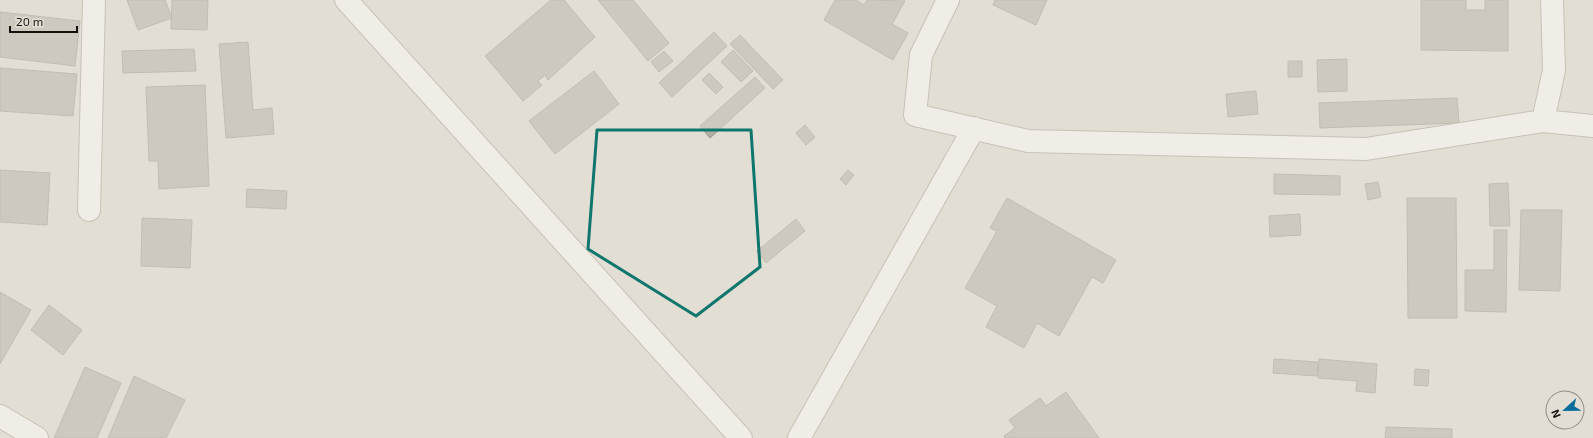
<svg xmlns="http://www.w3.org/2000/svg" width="1593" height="438" font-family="'Exo 2',sans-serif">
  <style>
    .building { fill: #b4afa6; stroke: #98948a }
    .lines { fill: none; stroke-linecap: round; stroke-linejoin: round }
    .minor-casing { stroke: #a39f95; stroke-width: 24 }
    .minor { stroke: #fff; stroke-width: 22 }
    .marked { fill: none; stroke: #0f766e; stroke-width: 3; stroke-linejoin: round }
  </style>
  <rect width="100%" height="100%" fill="#e3ded4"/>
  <path class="building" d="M127,0H165L172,18L138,30Z
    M172,0H208L207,30L171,29Z
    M551,0H564L595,37L548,80L545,75L538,81L542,85L523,101L485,56Z
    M598,0H633L669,43L648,61Z
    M835,0H856L864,5L867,0L905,1L892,24L908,33L893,60L824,20Z
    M995,0H1047L1036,25L993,5Z
    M1421,0H1466V10H1485V0H1508V51L1421,50Z
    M0,12L80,21L75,66L0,57Z
    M714,32L727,46L672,97L659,83Z
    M740,35L783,80L773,89L730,44Z
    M248,42L253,110L272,108L274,134L226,138L219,44Z
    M194,49L196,71L123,73L122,51Z
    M733,50L753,71L741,82L721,62Z
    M664,51L673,61L659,72L651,62Z
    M1347,59V91L1318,92L1317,60Z
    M1288,61H1302V77H1288Z
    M0,68L77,74L73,116L0,111Z
    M594,71L619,104L555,154L529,121Z
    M709,73L723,87L716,94L702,80Z
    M755,77L765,88L710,138L700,126Z
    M205,85L209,186L159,189L158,161H149L146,87Z
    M1256,91L1258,114L1228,117L1226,94Z
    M1457,98L1459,123L1320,128L1319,103Z
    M805,125L815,137L806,145L796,133Z
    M0,170L50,173L47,225L0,222Z
    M848,170L854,175L846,185L840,179Z
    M1274,174L1340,176V195L1274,194Z
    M1378,182L1381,197L1368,200L1365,184Z
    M1508,183L1510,226H1490L1489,184Z
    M247,189L287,191L286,209L246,207Z
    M1007,198L1116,260L1103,283L1092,277L1059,336L1037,323L1024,348L986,327L997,306L965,288L997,231L990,228Z
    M1407,198H1456L1457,318H1408Z
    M1521,210H1562L1560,291L1519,290Z
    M1300,214L1301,235L1270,237L1269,216Z
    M142,218L192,220L190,268L141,266Z
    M796,219L805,231L766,263L757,251Z
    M1494,230H1507L1506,312L1465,311V270H1494Z
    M0,292L31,310L0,364Z
    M49,305L82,330L63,355L31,330Z
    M1274,359L1318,362L1317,376L1273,373Z
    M1319,359L1377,364L1375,393L1356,391L1357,381L1318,378Z
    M85,367L121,383L97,438H54Z
    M1415,369L1429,370L1428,386L1414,385Z
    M134,376L185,400L166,438H108Z
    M1066,392L1099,438H1005L1004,436L1015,428L1009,420L1040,398L1046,406Z
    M1386,427L1452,429V438H1385Z"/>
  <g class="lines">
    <g class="minor-casing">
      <path id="minor" d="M346,0L741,438
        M948,0L921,55L915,115L1028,141L1366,149L1543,121L1554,70L1552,0
        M1543,121L1593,126
        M89,210L94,0
        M0,416L37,438
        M799,438L974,128"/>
    </g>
    <use href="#minor" class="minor"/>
  </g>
  <path d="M0 0H1593V438H0ZM597,130H751L760,267L696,316L588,249Z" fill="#e3ded4" fill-opacity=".55" fill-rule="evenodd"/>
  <path class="marked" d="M597,130H751L760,267L696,316L588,249Z"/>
  <g transform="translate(1565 410) rotate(248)"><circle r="19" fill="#e3ded4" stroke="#908c85"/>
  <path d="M0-3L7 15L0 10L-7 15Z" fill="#0b6d9b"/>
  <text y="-6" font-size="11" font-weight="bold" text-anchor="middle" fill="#13110e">N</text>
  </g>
  <path d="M10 26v6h67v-6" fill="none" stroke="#13110e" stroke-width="2"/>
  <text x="16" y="26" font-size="12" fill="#13110e" stroke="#e3ded4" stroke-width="3" paint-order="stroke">20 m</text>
</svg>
